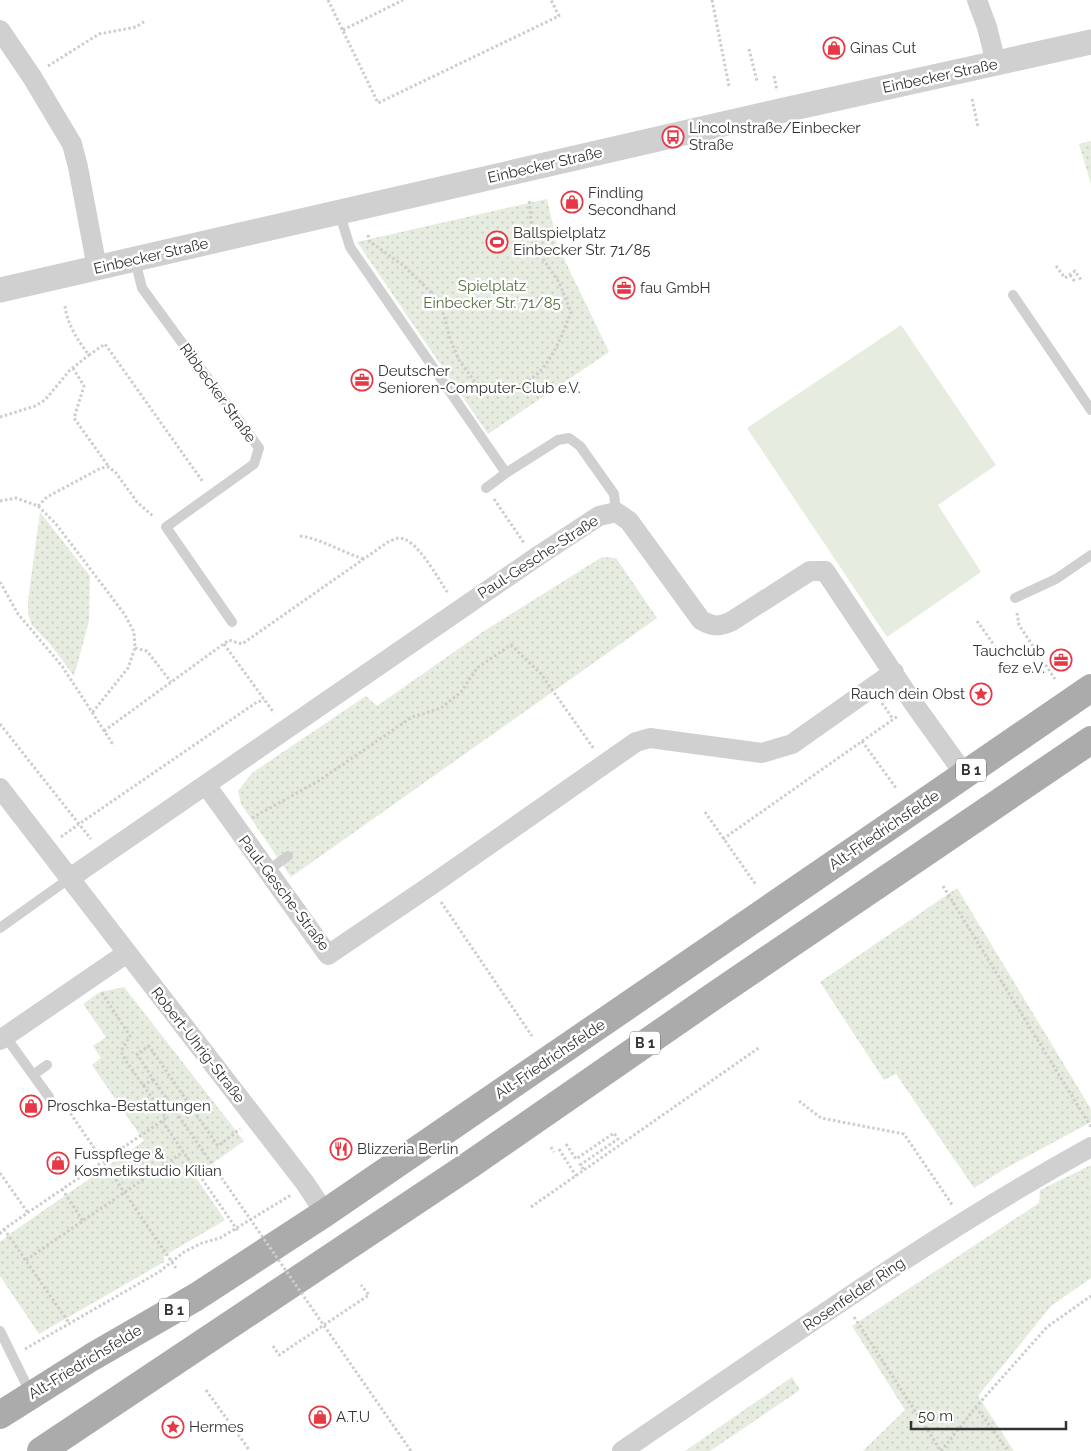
<svg xmlns="http://www.w3.org/2000/svg" width="1091" height="1451" font-family="Raleway,sans-serif">
  <style>
    .green { fill: #e6ecdf }
    .park { fill: url(#park-dots) }
    .lines { fill: none; stroke-linecap: round; stroke-linejoin: round }
    .path { stroke: #cdcdcd; stroke-width: 3; stroke-dasharray: 2.5 2.5; stroke-linecap: butt }
    .service { stroke: #d0d0d0; stroke-width: 10 }
    .minor { stroke: #d0d0d0; stroke-width: 20 }
    .tertiary { stroke: #d0d0d0; stroke-width: 25 }
    .primary { stroke: #ababab; stroke-width: 28 }
    .path-bridge { stroke: #cdcdcd; stroke-width: 3; stroke-dasharray: 2.5 2.5; stroke-linecap: butt }
    .labels { text-anchor: middle; dominant-baseline: central; stroke-width: 5; stroke-linejoin: round; paint-order: stroke }
    .shield { fill: #fff; stroke: #707070; stroke-width: 1 }
    .shield-label { font-size: 14px; font-weight: bold; fill: #333 }
    .poi-label { font-size: 15px; fill: #333; stroke: #fff; text-anchor: start }
    .street-label { font-size: 15px; fill: #333; stroke: #fff }
    .park-label { font-size: 15px; fill: #56703f; stroke: #fff }
  </style>
  <defs>
    <pattern id="park-dots" width="8" height="8" patternUnits="userSpaceOnUse" patternTransform="scale(1.25)"><rect width="8" height="8" fill="#e6ecdf"/><path d="M2 2h.1M6 6h.1" fill="none" stroke="#c6cbc0" stroke-width="1.8" stroke-linecap="round"/></pattern>
  </defs>
  <rect width="100%" height="100%" fill="#fff"/>
  <path class="green" d="M901,325L996,465L938,505L981,572L887,637L747,428Z"/>
  <path class="park" d="M1091,141V184L1079,144Z
    M547,199L557,244L609,352L488,434L357,242Z
    M40,512L90,576L89,621L74,676L50,644L32,625L28,614V601Z
    M602,557L616,558L657,618L291,877L241,804L238,791L252,773L366,696L377,706L481,633Z
    M957,888L1091,1109V1122L1006,1168L974,1188L896,1074L884,1080L820,982Z
    M124,987L244,1141L195,1176L225,1220L164,1256V1262L39,1334L0,1276V1242L14,1231L144,1141L92,1065L101,1058L93,1046L106,1037L83,1004L100,992Z
    M1091,1165V1278L1051,1306L978,1396L1014,1451H863L905,1410L852,1326L1039,1203L1040,1190Z
    M792,1377L800,1390L710,1451H685Z"/>
  <g class="lines">
    <path class="path" d="M328,0L378,103L559,16L551,0
      M712,0L729,86
      M343,30L403,0
      M749,49L757,81
      M48,66L99,34L136,27L145,21
      M774,76L777,91
      M972,99L978,127
      M368,235L369,241L404,266L433,294L444,315L450,339L459,360L475,382L495,391C505,388 519,386 528,381C551,367 562,335 571,312L559,282L543,259L532,232L529,199
      M1056,266L1065,278L1075,271L1081,280
      M1070,275L1076,283
      M65,306C67,324 78,341 89,355L105,344L203,482
      M73,368L84,386L74,418L109,467
      M0,417L35,406L45,400L70,370L89,355
      M494,499L524,543
      M0,501L16,498L38,506L56,524L107,591L125,615L134,632L135,648L128,668L92,713
      M38,506L47,497L101,468L109,467L116,473L137,502L154,517
      M300,536C322,539 341,552 364,559
      M0,582L18,614L62,666L114,746
      M1017,613L1019,625L1055,679
      M977,621L1001,655
      M224,644L274,713
      M135,648L147,651L171,682
      M882,703L893,719
      M0,724L79,824L257,702L264,700
      M104,731L229,640L242,644L388,542C391,541 396,538 399,538C417,538 438,579 448,593
      M862,741L896,788
      M705,812L756,885
      M252,818L320,780L412,717L441,708L461,692L477,668L511,645L541,674L594,749
      M61,837L79,824L91,839
      M723,839L898,716
      M943,886L1091,1127
      M441,902L532,1036
      M102,993L130,1036L121,1051L126,1061L166,1118L162,1121L238,1231
      M143,1086L153,1079L137,1054L149,1046L218,1146L240,1129
      M62,1101L176,1268
      M799,1101L821,1118L904,1134L953,1206
      M566,1144L576,1159L614,1133L618,1139L580,1165L584,1170
      M551,1147L554,1152
      M559,1149L576,1176
      M0,1173L28,1213
      M62,1189L83,1221
      M531,1207L760,1047
      M4,1229L69,1323
      M0,1234L4,1229L162,1121
      M26,1260L183,1152
      M854,1317L941,1451
      M273,1346L279,1355L369,1295L361,1285
      M25,1349L159,1272L184,1252L202,1243L220,1238L291,1195
      M206,1390L250,1451
      M976,1407L1008,1451
      M941,1451L976,1407L1047,1327L1091,1296"/>
    <path class="service" d="M339,212L350,247L506,473L558,440L569,438L580,446L614,494L616,512
      M135,260L142,288L259,448L254,464L166,527L232,622
      M1013,295L1091,410
      M486,488L506,473
      M1015,598L1056,579L1091,555
      M267,871L288,856
      M0,928L70,878
      M5,1036L49,1097
      M33,1075L47,1065
      M0,1331L31,1394"/>
    <path class="minor" d="M977,0L987,27L996,63
      M0,30L32,77L72,144L78,167L97,268
      M206,785L328,955L430,886L636,742L650,738L762,753L792,744L894,672
      M0,788L305,1183L325,1213
      M70,878L535,558L599,516L616,512L629,521L701,620C713,627 720,627 732,621L810,571H825L914,704L965,775
      M0,1040L127,953
      M622,1451C776,1347 928,1237 1091,1147"/>
    <path class="tertiary" d="M0,290L780,111L1091,42"/>
    <path class="primary" d="M0,1415L92,1357L196,1297L325,1213L1091,688
      M41,1451L471,1164L711,998L1091,740"/>
    <path class="path-bridge" d="M153,1079L411,1451"/>
  </g>
  <defs>
    <g id="shop-ring" transform="scale(1.125)"><circle r="9.5" fill="#fff" stroke="#e63946" stroke-width="1.5"/><path d="M-5-2.5h2.3a2.7 3.5 0 0 1 5.4 0H5L5.5 6h-11ZM-1.5-2.5h3a1.5 2.3 0 0 0-3 0Z" fill="#e63946"/></g>
    <g id="bus-ring" transform="scale(1.125)"><circle r="9.5" fill="#fff" stroke="#e63946" stroke-width="1.5"/><path d="M-5-6H5V4H4V6H2V4H-2V6H-4V4H-5ZM-3.5-4V0h7V-4ZM-3.5 1.2v1.5H-2V1.2ZM2 1.2v1.5H3.5V1.2Z" fill="#e63946"/></g>
    <g id="stadium-ring" transform="scale(1.125)"><circle r="9.5" fill="#fff" stroke="#e63946" stroke-width="1.5"/><path d="M0-5a6.5 5 0 1 0 0 10a6.5 5 0 1 0 0-10ZM-3.5-1.8h7v3.6h-7Z" fill="#e63946"/></g>
    <g id="office-ring" transform="scale(1.125)"><circle r="9.5" fill="#fff" stroke="#e63946" stroke-width="1.5"/><path d="M-6-3h4V-5.5h4V-3h4V5H-6ZM-1-4.5V-3h2v-1.5ZM-6 0V1H6V0Z" fill="#e63946"/></g>
    <g id="sight-ring" transform="scale(1.125)"><circle r="9.5" fill="#fff" stroke="#e63946" stroke-width="1.5"/><path d="M0-6L1.8-2.2L6-1.7L2.9 1.2L3.7 5.4L0 3.3L-3.7 5.4L-2.9 1.2L-6-1.7L-1.8-2.2Z" fill="#e63946"/></g>
    <g id="restaurant-ring" transform="scale(1.125)"><circle r="9.5" fill="#fff" stroke="#e63946" stroke-width="1.5"/><path d="M-5-6h1v4h1v-4h1v4h1v-4h1v5L-1.5 .5V6h-2V.5L-5-1ZM5-6V6H3V1.5H1.5Q1.5-4 5-6Z" fill="#e63946"/></g>
  </defs>
  <g fill-rule="evenodd">
    <use href="#shop-ring" x="834" y="48"/>
    <use href="#bus-ring" x="673" y="137"/>
    <use href="#shop-ring" x="572" y="202"/>
    <use href="#stadium-ring" x="497" y="242"/>
    <use href="#office-ring" x="624" y="288"/>
    <use href="#office-ring" x="362" y="380"/>
    <use href="#office-ring" x="1061" y="660"/>
    <use href="#sight-ring" x="981" y="694"/>
    <use href="#shop-ring" x="31" y="1106"/>
    <use href="#restaurant-ring" x="341" y="1149"/>
    <use href="#shop-ring" x="58" y="1163"/>
    <use href="#shop-ring" x="320" y="1417"/>
    <use href="#sight-ring" x="173" y="1427"/>
  </g>
  <g class="labels">
    <g class="shield">
      <rect x="956" y="758.5" width="30" height="23" rx="4"/>
      <rect x="630" y="1031.5" width="30" height="23" rx="4"/>
      <rect x="159" y="1298.5" width="30" height="23" rx="4"/>
    </g>
    <g class="shield-label">
      <text x="971" y="770">B 1</text>
      <text x="645" y="1043">B 1</text>
      <text x="174" y="1310">B 1</text>
    </g>
    <g class="poi-label">
      <text x="850" y="48">Ginas Cut</text>
      <text x="689" y="128">Lincolnstraße/Einbecker<tspan x="689" dy="17">Straße</tspan></text>
      <text x="588" y="193">Findling<tspan x="588" dy="17">Secondhand</tspan></text>
      <text x="513" y="233">Ballspielplatz<tspan x="513" dy="17">Einbecker Str. 71/85</tspan></text>
      <text x="640" y="288">fau GmbH</text>
      <text x="378" y="371">Deutscher<tspan x="378" dy="17">Senioren-Computer-Club e.V.</tspan></text>
      <text x="1045" y="651" text-anchor="end">Tauchclub<tspan x="1045" dy="17">fez e.V.</tspan></text>
      <text x="965" y="694" text-anchor="end">Rauch dein Obst</text>
      <text x="47" y="1106">Proschka-Bestattungen</text>
      <text x="357" y="1149">Blizzeria Berlin</text>
      <text x="74" y="1154">Fusspflege &amp;<tspan x="74" dy="17">Kosmetikstudio Kilian</tspan></text>
      <text x="336" y="1417">A.T.U</text>
      <text x="189" y="1427">Hermes</text>
    </g>
    <g class="street-label">
      <text transform="translate(940 76) rotate(-12)">Einbecker Straße</text>
      <text transform="translate(545 165) rotate(-13)">Einbecker Straße</text>
      <text transform="translate(151 256) rotate(-13)">Einbecker Straße</text>
      <text transform="translate(218 393) rotate(54)">Ribbecker Straße</text>
      <text transform="translate(538 557) rotate(-33)">Paul-Gesche-Straße</text>
      <text transform="translate(884 830) rotate(-34)">Alt-Friedrichsfelde</text>
      <text transform="translate(284 893) rotate(53)">Paul-Gesche-Straße</text>
      <text transform="translate(198 1045) rotate(52)">Robert-Uhrig-Straße</text>
      <text transform="translate(550 1059) rotate(-34)">Alt-Friedrichsfelde</text>
      <text transform="translate(854 1294) rotate(-34)">Rosenfelder Ring</text>
      <text transform="translate(85 1362) rotate(-31)">Alt-Friedrichsfelde</text>
    </g>
    <g class="park-label">
      <text x="492" y="286">Spielplatz<tspan x="492" dy="17">Einbecker Str. 71/85</tspan></text>
    </g>
  </g>
  <path d="M911 1421v8h155v-8" fill="none" stroke="#333333" stroke-width="2.5"/>
  <text x="918" y="1421" font-size="15" fill="#333333" stroke="#ffffff" stroke-width="4" paint-order="stroke">50 m</text>
</svg>
